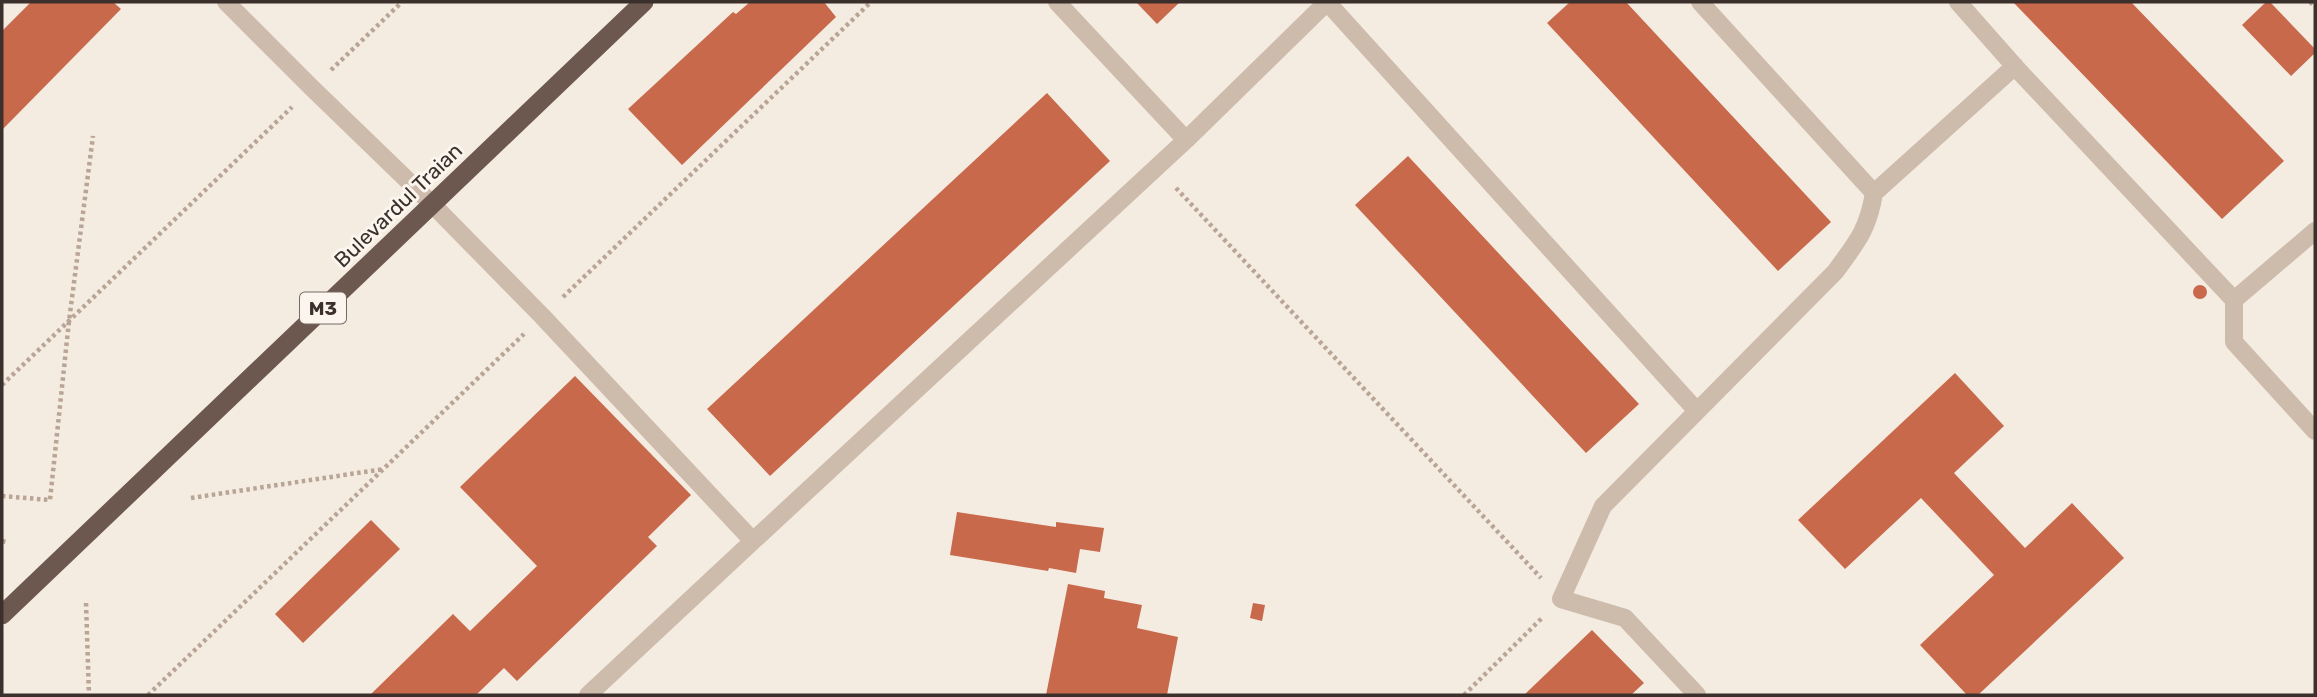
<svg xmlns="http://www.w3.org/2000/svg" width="2317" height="697" font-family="Rubik,sans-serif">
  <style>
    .building { fill: #c8694b }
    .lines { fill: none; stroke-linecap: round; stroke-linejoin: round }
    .path { stroke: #b9a596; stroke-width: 4.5; stroke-dasharray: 3.5 3.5; stroke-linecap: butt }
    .service { stroke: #cdbbac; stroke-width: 18 }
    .trunk { stroke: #6c584f; stroke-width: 19 }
    .labels { text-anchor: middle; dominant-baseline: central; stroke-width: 6; stroke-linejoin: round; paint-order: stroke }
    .shield { fill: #fbf5ee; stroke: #756b66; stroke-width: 2 }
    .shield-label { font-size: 19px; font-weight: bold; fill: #3b302b }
    .street-label { font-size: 21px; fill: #3b302b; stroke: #fbf5ee }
  </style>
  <rect width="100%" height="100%" fill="#f4ebe1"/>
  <path class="building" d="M31,2H113L121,9L2,130V31Z
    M750,2H824L836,17L682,165L628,109L733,12L736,14Z
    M1136,2H1180L1157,24Z
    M1570,2H1626L1831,222L1778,271L1547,23Z
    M2013,2H2131L2284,161L2222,219Z
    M2266,2H2270L2315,49V53L2291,76L2242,25Z
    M1047,93L1110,161L770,476L707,409Z
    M1408,156L1639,404L1586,453L1355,205Z
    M2193 292a7 7 0 1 1 14 0a7 7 0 1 1-14 0Z
    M1955,373L2004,426L1954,473L2025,548L2072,503L2124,558L1978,695H1967L1920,645L1994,575L1921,498L1845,569L1798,520Z
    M575,376L691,495L648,537L657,546L517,681L504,668L476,695H370L453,614L470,631L537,566L460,487Z
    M957,512L1056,527V522L1104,528L1100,552L1080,549L1076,573L1049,568L1048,571L950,555Z
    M371,520L400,549L303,643L275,614Z
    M1068,584L1105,591L1104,598L1142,605L1137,628L1178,637L1167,695H1046Z
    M1253,603L1265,605L1262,621L1250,618Z
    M1592,630L1644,683L1631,695H1524Z"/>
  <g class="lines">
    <path class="path" d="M2310,2L2315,7
      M331,70L402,2
      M1176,188L1541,578
      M563,297L871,2
      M2,385L292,107
      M2,496L50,500L69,321L93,136
      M191,498L384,469
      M2,541L7,542
      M86,603L89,695
      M148,695L524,334
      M1464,695L1543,617"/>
    <path class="service" d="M226,2L312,88L432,204L542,316L753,541L588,695
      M1057,2L1186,140L1327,2L1696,410
      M1700,2L1874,193
      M1958,2L2018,70L2234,300
      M2315,231L2234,300V342L2315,431
      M753,541L1186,140
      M1697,695L1625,618L1561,599L1603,506L1835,272C1857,242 1868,230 1874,193L2015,66"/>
    <path class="trunk" d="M2,615L644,2"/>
  </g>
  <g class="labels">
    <rect class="shield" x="300" y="292.5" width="46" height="31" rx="5"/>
    <g class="shield-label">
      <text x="323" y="308">M3</text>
    </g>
    <g class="street-label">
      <text transform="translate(398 205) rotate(-44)">Bulevardul Traian</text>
    </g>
  </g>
  <rect width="2317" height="697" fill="none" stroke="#3b302b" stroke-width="7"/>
</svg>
